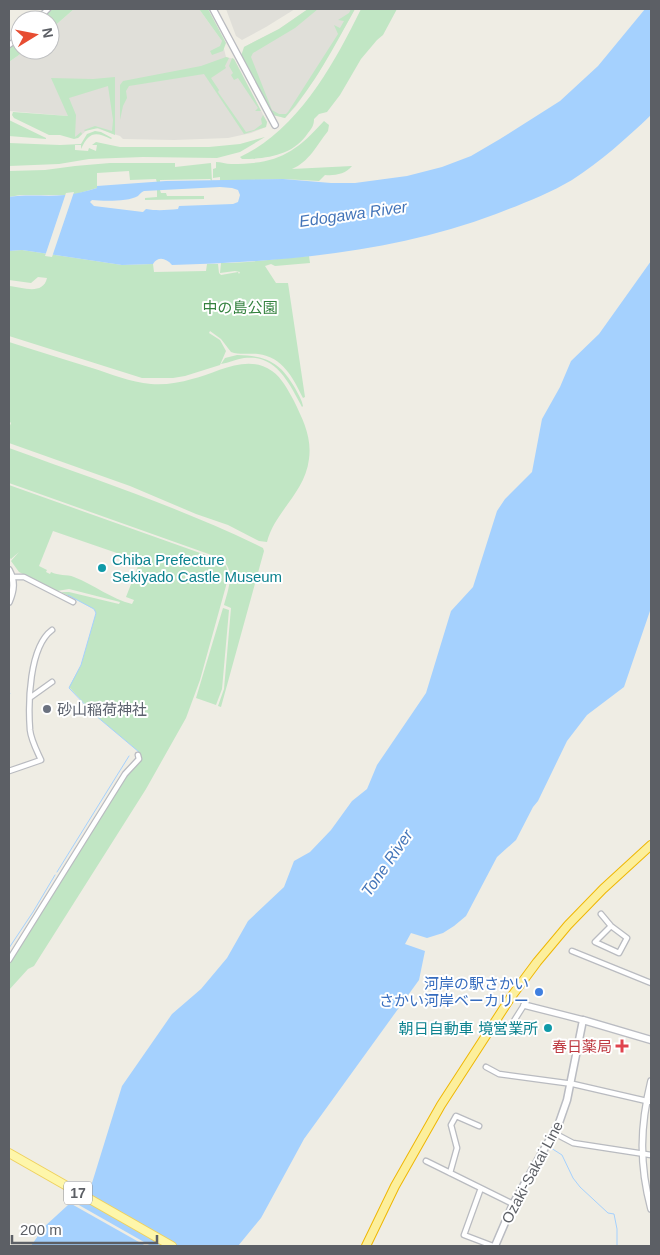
<svg xmlns="http://www.w3.org/2000/svg" width="660" height="1255" font-family="Helvetica,'Noto Sans JP',sans-serif">
  <style>
    .industrial { fill: #e0dfd9 }
    .green { fill: #c1e6c4; fill-rule: evenodd }
    .water { fill: #a5d1fe; fill-rule: evenodd }
    .pier { fill: #efede4 }
    .lines { fill: none; stroke-linecap: round; stroke-linejoin: round }
    .stream { stroke: #a5d1fe; stroke-width: 1 }
    .minor-casing { stroke: #b9bbc0; stroke-width: 7 }
    .tertiary-casing { stroke: #b9bbc0; stroke-width: 8 }
    .secondary-casing { stroke: #babcc2; stroke-width: 9 }
    .primary-casing { stroke: #efd15d; stroke-width: 10 }
    .trunk-casing { stroke: #efb704; stroke-width: 10 }
    .minor { stroke: #fff; stroke-width: 4.5 }
    .tertiary { stroke: #fff; stroke-width: 5.5 }
    .secondary { stroke: #fff; stroke-width: 6 }
    .primary { stroke: #fef6aa; stroke-width: 8 }
    .trunk { stroke: #fcef9c; stroke-width: 8 }
    .culture-dot { fill: #0f9aa8; stroke: #fff; stroke-width: 2 }
    .worship-dot { fill: #6b7280; stroke: #fff; stroke-width: 2 }
    .shop-dot { fill: #3f7fe0; stroke: #fff; stroke-width: 2 }
    .health-dot { fill: #e0444e; stroke: #fff; stroke-width: 2 }
    .labels { text-anchor: middle; dominant-baseline: central; stroke-width: 4; stroke-linejoin: round; paint-order: stroke }
    .shield { fill: #fff; stroke: #8d8f93; stroke-width: 1 }
    .shield-label { font-size: 14px; font-weight: bold; fill: #5c5f65 }
    .park-label { font-size: 15px; fill: #35823f; stroke: #fff }
    .culture-label { font-size: 15px; fill: #0d838f; stroke: #fff; text-anchor: start }
    .worship-label { font-size: 15px; fill: #5b616d; stroke: #fff; text-anchor: start }
    .shop-label { font-size: 15px; fill: #366cbe; stroke: #fff; text-anchor: end }
    .health-label { font-size: 15px; fill: #be3a42; stroke: #fff; text-anchor: end }
    .street-label { font-size: 15px; fill: #5c5f65; stroke: #fff }
    .water-label { font-size: 16px; font-style: italic; fill: #4475b9; stroke: #fff }
  </style>
  <rect width="100%" height="100%" fill="#efede4"/>
  <path class="industrial" d="M74,9H199L222,41L226,57L234,59L267,122L266,127L251,133L228,138L174,140L123,139L120,136L96,128L87,130L78,138L75,137L68,116L9,111V62L26,50H50V30Z
    M226,9H295L266,27L242,40L236,36Z
    M308,9H355L318,74L296,106L285,118L273,115L244,47L279,29Z"/>
  <path class="green" d="M52,9H74L50,30V20H40Z
    M199,9H208L226,43L223,51L212,55L210,51L220,46L222,41Z
    M308,9H318L295,28L253,53L251,57L272,110L279,114H286L288,112L338,34L334,25L340,28L344,21L338,20L349,13L351,9H355C334,47 314,86 285,118L273,115L241,56L244,47L279,29Z
    M361,9H397L383,35L377,40L361,59L340,95L327,112L319,114L314,119C314,125 312,128 308,133C294,155 267,159 242,159L240,157C298,130 334,64 361,9Z
    M20,40V50H26L9,62V47Z
    M226,57L229,58L225,66L226,68L211,78L219,90L218,92L246,132L254,130L262,124L261,119L263,115L267,122L266,127L244,134L204,74L129,86L126,91L127,98L123,106L120,120V85L123,81L201,66Z
    M232,58L234,59L261,111H255L258,108L238,78L234,80L231,75L233,73L229,66Z
    M115,77V135L98,128L85,131L84,130L95,126L112,131L113,120L108,86L69,98L76,115L75,137L81,132L82,134L78,138L74,139L60,135H49L14,118L12,115L13,112L68,116L51,78L93,79Z
    M9,120L46,138V139L9,136Z
    M324,121L329,125L328,131C317,145 309,162 292,169L352,166C346,174 334,176 325,175L319,181L283,179L220,181V177L213,178V169L216,168V162C221,162 226,164 231,164C277,164 294,154 324,121Z
    M95,131L101,132L112,138L111,139C95,131 89,132 81,149V145H75V150L88,151L89,148L96,151L97,145H92L96,142L120,147H209L240,144L265,137L240,152L217,158L143,157L89,159L59,164L9,166V143L60,145L81,144L87,134Z
    M110,163H175V167L211,163L212,181L210,179L160,180V183H157L156,179L130,180L129,171L97,173V188L76,194L64,195H20L9,197V171L45,170L75,166Z
    M157,190H160L161,193H166L167,196H212H204V199L145,200V198L157,197Z
    M22,250L122,265L153,264L154,272L206,271L207,264H218L219,273L221,275L238,272L239,274L240,272L235,271L220,273L221,263C251,263 280,258 309,256L310,263L275,266L271,264L265,266L276,283H288L305,397L303,398C293,378 283,357 258,354C249,353 239,355 231,352L221,339L210,331L209,333L220,340L226,351L220,365L185,376L173,378H142L9,336V286C22,287 43,296 47,278L38,277L31,283L9,280V251Z
    M9,342C36,351 64,359 92,368C111,374 130,382 151,384C165,385 179,383 192,379C217,373 247,353 272,371C282,378 288,390 294,401C303,420 312,437 309,459C305,493 275,511 267,542L259,541L228,525L196,514L130,486L9,443V428L11,423L9,421Z
    M237,355C267,356 280,362 295,388C298,394 302,400 303,406L302,407C289,383 276,354 244,358C236,359 229,363 221,364L225,358Z
    M9,448C94,479 182,508 263,548L264,551L221,707L218,706L224,689L231,608L224,605C228,589 238,567 217,557L9,483Z
    M9,485L217,559L226,566L229,575L200,680L186,718L146,789L34,966L28,969L9,990V963L125,776L140,755L139,752L95,715L69,687L81,665L96,613L94,609L61,592H69L119,604L120,602L69,589L57,591L52,589L19,572L11,561L19,552L11,559L9,557ZM53,531L140,561L126,597L134,600L132,604C111,599 95,585 74,577C67,574 58,576 51,572L50,574L46,572L47,570L39,566Z
    M223,608L229,610L222,689L216,705L196,698Z"/>
  <path class="water" d="M645,9H651V115C626,139 601,161 572,180C548,194 522,204 496,214C392,253 281,262 172,265C166,258 158,256 153,264L122,265L22,250L9,251V197C28,194 47,197 65,195C76,194 87,191 97,188V186L166,181L283,179L331,183H355L407,176L442,167L471,156L500,139L560,101L598,66ZM220,187L232,188L238,190L240,195L238,202L233,204L179,206L178,209C167,210 157,211 146,209L143,212L94,206L90,202L92,200C102,201 128,202 138,196C140,194 141,192 144,191Z
    M651,261V608L624,687L587,715L567,741L538,801L533,807L516,840L497,857L466,916L454,926L443,933L427,938L411,933L405,944L425,951L419,980L304,1139L261,1218L238,1246H31L44,1227L92,1183L122,1086L172,1014L201,989L227,958L248,921L284,887L294,861L310,852L331,830L352,801L367,789L377,765L426,693L451,611L473,587L497,511L505,499L532,472L542,419L560,387L571,361L599,334Z"/>
  <path class="pier" d="M74,192L52,257L45,256L66,193Z
    M70,1200L151,1246H146L68,1202Z"/>
  <g class="lines">
    <path class="stream" d="M68,595L94,609L96,613L81,665L69,688L95,715L139,752
      M9,695L10,694
      M57,872L129,756
      M9,948L33,912L55,875
      M551,1148L562,1155L573,1178L580,1187L608,1213L614,1214L617,1229V1246"/>
    <g class="minor-casing">
      <path id="minor" d="M37,20L48,9
        M9,45L20,37
        M12,577H24L73,602
        M31,697L52,682
        M9,771L41,760C37,751 31,740 30,730C28,703 29,647 52,630
        M601,914L611,926L627,938L619,953L595,942L611,926
        M572,951L651,983
        M9,960L125,774L139,759L138,755
        M512,1024L524,1005
        M486,1067L499,1074L573,1084L651,1102
        M554,1133L573,1143L651,1155
        M426,1161L513,1204
        M450,1173L457,1148L451,1125L456,1116L479,1126
        M481,1188L464,1235L493,1246"/>
    </g>
    <g class="tertiary-casing">
      <path id="tertiary" d="M213,9L275,125
        M9,570C15,581 14,590 9,602
        M524,1005L583,1020
        M651,1081C640,1126 639,1164 651,1209"/>
    </g>
    <g class="secondary-casing">
      <path id="secondary" d="M495,1246L513,1204L559,1123L567,1100L583,1020L651,1040"/>
    </g>
    <g class="primary-casing">
      <path id="primary" d="M9,1153L172,1246"/>
    </g>
    <g class="trunk-casing">
      <path id="trunk" d="M366,1246L395,1186L441,1105L511,997L537,962L568,925L603,889L651,845"/>
    </g>
    <use href="#minor" class="minor"/>
    <use href="#tertiary" class="tertiary"/>
    <use href="#secondary" class="secondary"/>
    <use href="#primary" class="primary"/>
    <use href="#trunk" class="trunk"/>
  </g>
  <g class="culture-dot">
    <circle cx="102" cy="568" r="5"/>
    <circle cx="548" cy="1028" r="5"/>
  </g>
  <circle class="worship-dot" cx="47" cy="709" r="5"/>
  <circle class="shop-dot" cx="539" cy="992" r="5"/>
  <path class="health-dot" d="M619.5 1038.5h5v5h5v5h-5v5h-5v-5h-5v-5h5z"/>
  <g class="labels">
    <rect class="shield" x="64" y="1181.5" width="28" height="23" rx="4"/>
    <g class="shield-label">
      <text x="78" y="1193">17</text>
    </g>
    <g class="park-label">
      <text x="240" y="307">中の島公園</text>
    </g>
    <g class="culture-label">
      <text x="112" y="559">Chiba Prefecture<tspan x="112" dy="17">Sekiyado Castle Museum</tspan></text>
      <text x="538" y="1028" text-anchor="end">朝日自動車 境営業所</text>
    </g>
    <g class="worship-label">
      <text x="57" y="709">砂山稲荷神社</text>
    </g>
    <g class="shop-label">
      <text x="529" y="983">河岸の駅さかい<tspan x="529" dy="17">さかい河岸ベーカリー</tspan></text>
    </g>
    <g class="health-label">
      <text x="612" y="1046">春日薬局</text>
    </g>
    <g class="street-label">
      <text transform="translate(532 1172) rotate(-62)">Ozaki-Sakai Line</text>
    </g>
    <g class="water-label">
      <text transform="translate(353 214) rotate(-8)">Edogawa River</text>
      <text transform="translate(387 863) rotate(-55)">Tone River</text>
    </g>
  </g>
  <rect width="660" height="1255" fill="none" stroke="#5c5f65" stroke-width="20"/>
  <g transform="translate(35 35) rotate(80)"><circle r="24" fill="#ffffff" stroke="#bebfc1"/>
  <path d="M0-4L9 19L0 12L-9 19Z" fill="#e74d32"/>
  <text y="-8" font-size="14" font-weight="bold" text-anchor="middle" fill="#5c5f65">N</text>
  </g>
  <path d="M12 1235v8h145v-8" fill="none" stroke="#5c5f65" stroke-width="2.5"/>
  <text x="20" y="1235" font-size="15" fill="#5c5f65" stroke="#ffffff" stroke-width="4" paint-order="stroke">200 m</text>
</svg>
